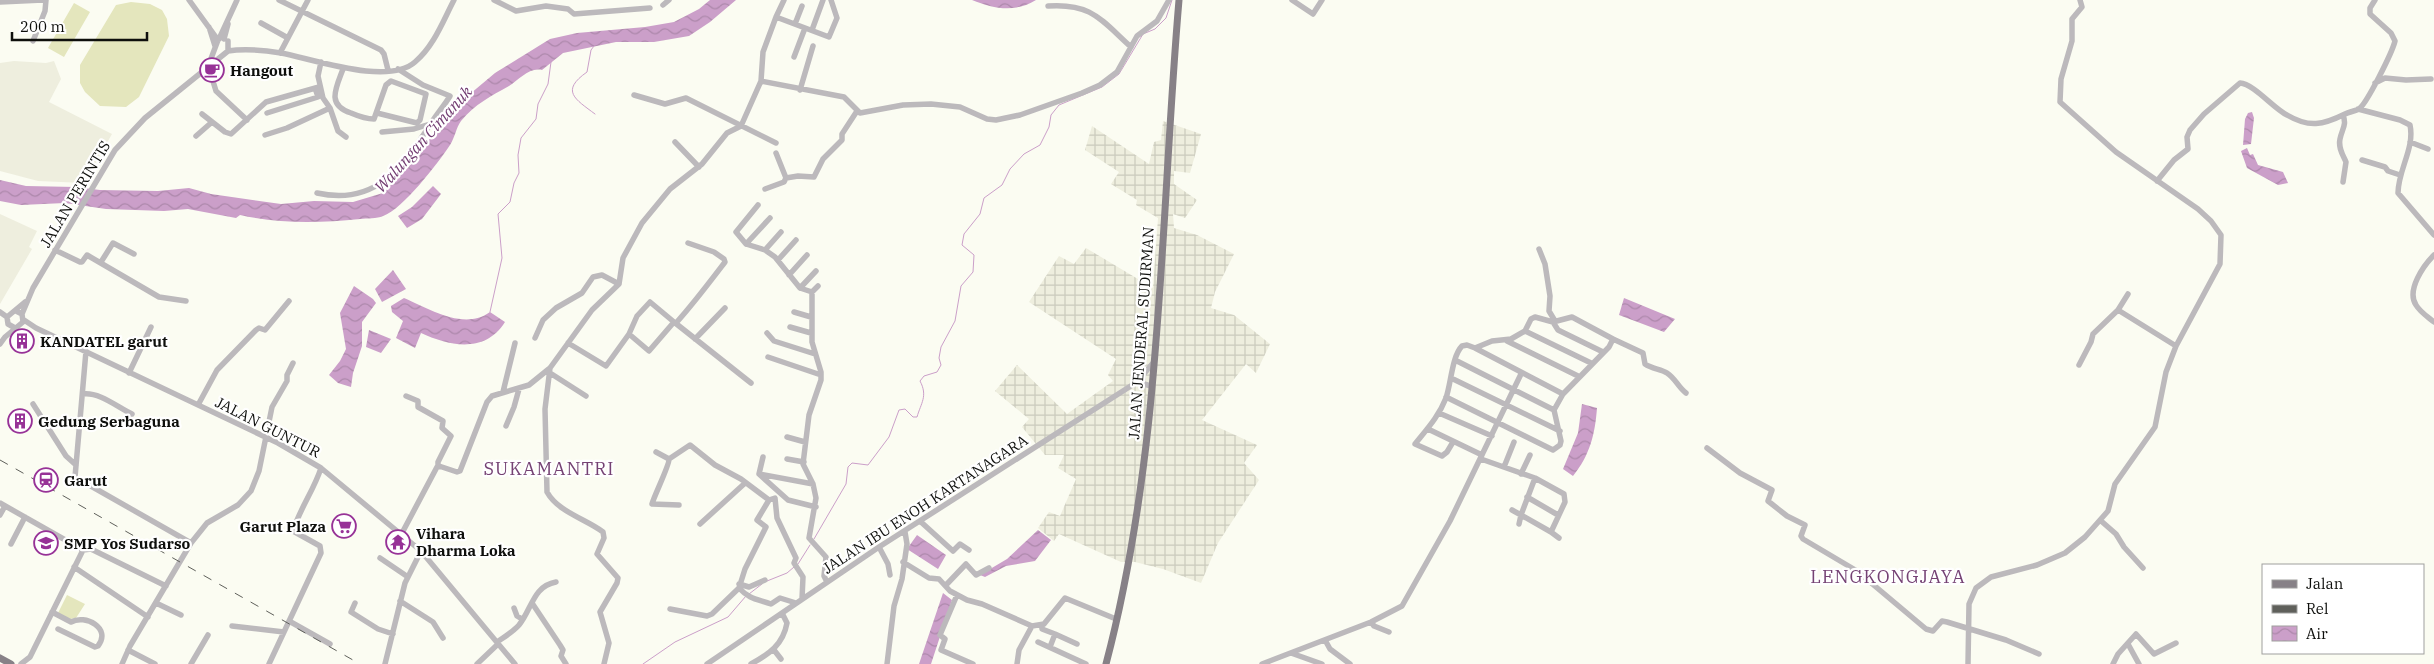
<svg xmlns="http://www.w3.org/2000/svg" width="2434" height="664" font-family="'IBM Plex Serif',serif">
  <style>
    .built { fill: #eeeede }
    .industrial { fill: url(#industrial-grid) }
    .pitch { fill: #e4e6bd }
    .water { fill: url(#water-waves) }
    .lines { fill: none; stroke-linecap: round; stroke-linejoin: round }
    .stream { stroke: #cb9fc9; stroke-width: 1 }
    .minor { stroke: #bcb9bc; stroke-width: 5.5 }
    .major { stroke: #878187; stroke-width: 7 }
    .rail { stroke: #5f605b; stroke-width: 1; stroke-dasharray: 9 9; stroke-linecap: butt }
    .labels { text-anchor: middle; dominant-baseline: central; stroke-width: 4.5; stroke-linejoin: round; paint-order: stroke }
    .poi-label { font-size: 15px; font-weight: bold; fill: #0e0f0c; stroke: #fff; text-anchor: start }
    .street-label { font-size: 15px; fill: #0e0f0c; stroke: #fff }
    .water-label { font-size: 16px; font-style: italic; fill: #723c71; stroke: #fff }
    .quarter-label { font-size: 18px; letter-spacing: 1px; fill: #754274; stroke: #fff }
  </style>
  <defs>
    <pattern id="industrial-grid" width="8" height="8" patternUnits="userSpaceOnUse" patternTransform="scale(1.25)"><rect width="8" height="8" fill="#eeeede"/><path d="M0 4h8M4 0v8" fill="none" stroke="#cbcbbd"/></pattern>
    <pattern id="water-waves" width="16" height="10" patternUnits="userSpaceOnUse" patternTransform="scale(1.25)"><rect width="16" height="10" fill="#cb9fc9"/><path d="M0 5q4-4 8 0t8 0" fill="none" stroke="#ad88ab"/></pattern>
  </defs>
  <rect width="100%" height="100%" fill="#fbfcf2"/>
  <path class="built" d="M14,61L46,63L54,61L61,79L49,102L112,134L84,183L38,181L0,171V63Z
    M0,214L37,231L29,247L32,249L0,304Z"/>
  <path class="industrial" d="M1163,121L1201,134L1190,173L1174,171V184L1197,200L1185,218L1173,214L1174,228L1197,235L1234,254L1215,292L1211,308L1234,315L1270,344L1256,373L1246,364L1202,420L1257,445L1244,463L1259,480L1218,543L1201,583L1163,569L1135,562H1121L1059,534L1054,541L1038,528L1049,512L1060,516L1076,479L1058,468L1064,455H1045L1022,427L1029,419L995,391L1017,365L1067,414L1113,381L1108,375L1116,359L1029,302L1059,256L1074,264L1086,248L1153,288L1158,218L1136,205L1137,200L1111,184L1119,172L1085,150L1092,126L1149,164L1154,142L1161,140Z"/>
  <path class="pitch" d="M131,2L150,4L162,10L167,19L169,36L139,97L126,107L100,106L85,92L80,83V65L116,5Z
    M74,3L90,12L64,57L48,48Z
    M67,595L85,604L76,618L70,619L58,613Z"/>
  <path class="water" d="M710,0H736L710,22L689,36L654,42H616L563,53L542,70C529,67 519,80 509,86C491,96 475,104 461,121C456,128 455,137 450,145C438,163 403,209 383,216C377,219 367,218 360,219C319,223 281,224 240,215L236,218L188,209L164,211L106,209L65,203L21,205L0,201V180L26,186L76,187L100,190L158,191L189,188L211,194L281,204L314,201L353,202L383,193L413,162L420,149L447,121L458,104L495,73L550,39L577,33L645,27L674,22L699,9Z
    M972,0H1036C1015,13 994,9 972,0Z
    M2252,112L2254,118L2251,144L2243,145L2245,119L2248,113Z
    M2247,148L2250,155L2253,154L2258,165L2283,172L2288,183L2278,185L2247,168L2241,151Z
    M433,186L441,194L422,219L407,228L398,216L412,207Z
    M393,270L406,289L382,302L375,289Z
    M354,286L373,299L376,303L362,322V346L353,373L351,387L338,383L329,375L340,361L346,349L340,313Z
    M404,298C430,309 464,331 490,312L505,322C485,354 449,346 421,333L415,348L396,338L403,321L392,312L391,306Z
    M1624,298L1675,319L1664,332L1619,315Z
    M369,330L391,339L381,353L366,347Z
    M1582,404L1597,408C1595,434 1590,455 1573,476L1563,469L1578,433Z
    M1038,530L1051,540L1035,561L1006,566L985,577L980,575L1007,559Z
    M917,535L946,555L938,569L907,549Z
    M943,593L952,600L931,664H919Z"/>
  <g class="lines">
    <path class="stream" d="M594,46L591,50L587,72C560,91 575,99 595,114
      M490,312L502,258L498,214L510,202L514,183L519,173L518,155L521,138L536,119L538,104L548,84L551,62
      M814,539L846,484L848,467L852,463L868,465L889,437L899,410L905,409L913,417H917C921,403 928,396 920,381L924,376L937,372L941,365L939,358L941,347L955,321L961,286L973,272L974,255L962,245L964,234L980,214L984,198L1002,185L1010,169L1024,154L1040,145L1049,127L1051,115L1059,105L1102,87L1119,74L1143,34L1155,29L1166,18L1172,0
      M798,564L810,545
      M767,581L787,573L794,567
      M749,594L762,584
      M643,664L675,642L728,617L746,596"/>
    <path class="minor" d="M189,0L218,40
      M279,0L381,50L384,54L388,70
      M494,0L516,11L546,6L568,9L574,14L650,8
      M1292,0L1313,14L1322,0
      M0,2L43,0
      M663,5L669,0
      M1048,6C1092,3 1101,20 1131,47
      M776,17L784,0
      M261,23L288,38
      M795,24L802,6
      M209,27L215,46
      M812,30L823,0
      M219,39L237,0
      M224,39L228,24
      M33,41L45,11L46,0
      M228,51C246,48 263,50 281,53C313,59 388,86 415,62C434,46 443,21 454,0
      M280,53L308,0
      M794,57L805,28
      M321,62L318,76L323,98L330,108L338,131L346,137
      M209,64L218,40
      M208,65L216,91L247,120
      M343,69C336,88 326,105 351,113C358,116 366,119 374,119L386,85L391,81L426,94L420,120L417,123L377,113
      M761,81L763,52L776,17L829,37L837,18L831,0
      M2375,83L2385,78L2406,80L2431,79
      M800,90L813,46
      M634,95L665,104L686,98L776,143
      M2358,109L2400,120L2410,125C2415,148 2398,170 2398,193L2434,235
      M267,113L318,97L316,91
      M202,114L225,132L231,134L266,102L319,87
      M2343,115C2347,125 2342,129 2340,139C2338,148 2343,155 2346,162L2343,182
      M382,132L414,129L430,124
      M265,135L287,128L330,108
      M196,136L212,122
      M675,142L699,167
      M2410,142L2428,149
      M776,153L786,178L798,176L814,177L823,159L842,140V134L857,111
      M2362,160L2385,167L2388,171L2400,175
      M2157,181L2174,160L2188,149L2187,137L2190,130L2204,114L2240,83C2254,84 2273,108 2287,115C2309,128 2323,125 2345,114C2349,112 2355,111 2359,109C2367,103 2392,53 2395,41L2391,33L2370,14V8L2375,0
      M765,189L784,182L786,178
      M317,193C375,206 401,169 430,125C436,115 444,106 450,96L423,85L398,69
      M758,205L736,232L746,244L765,250L775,257L800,288L812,292V342L821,372V380L809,415L803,464L813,484L816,498L809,538L826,557L824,576L827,582
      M746,244L770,218
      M1539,249L1545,264L1550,296L1549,311L1555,321
      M55,250L80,262H82L87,255L159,297L186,301
      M765,250L781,232
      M2434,255C2424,265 2406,290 2416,305C2420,312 2428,317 2434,322
      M778,260L796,240
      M101,262L113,243L134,254
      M789,275L807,255
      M800,288L816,271
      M812,292L818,286
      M2118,310L2176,346
      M0,312L7,317
      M794,312L811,317
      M22,314L33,288L115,150L145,118L228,51V41
      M24,320L36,328L278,443L321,468L421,551L515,664
      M674,322L751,383
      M1553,322L1558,330L1603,352
      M676,323C694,303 709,283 725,262L724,259L714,252L688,243
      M790,327L811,333
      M15,328L8,324L7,317L25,302
      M1525,331L1591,363
      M767,333L774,341L815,354
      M535,338L543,320L556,308L582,293L593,277L602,275L619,284
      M695,339L725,308
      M1613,339L1643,353L1645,364C1652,369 1661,369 1667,373C1676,379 1678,387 1686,393
      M1507,341L1578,376
      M568,343L606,366L629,334L649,351L674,322L650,302L637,316L629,334
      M0,344L5,337L23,322L22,314L16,311
      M86,351L75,477L191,543
      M768,357L821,375
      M1455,360L1554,410
      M2079,365L2091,342L2093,334L2118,310L2128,294
      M550,368L545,409L547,492C558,512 586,519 603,532L604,538L597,554L618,578L617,583L600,612L609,643L604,664
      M129,373L151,327
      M550,373L586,396
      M1451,378L1560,431
      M1137,382L1151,386
      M503,392L515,343
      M83,394C100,392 117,407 132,414
      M406,396L418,401V407L443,421L442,428L451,436L438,462V467
      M1446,397L1553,450L1560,445L1561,441L1554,410L1563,394
      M33,404L66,456L76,465
      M198,405L217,370L256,330L259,328L265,330L289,301
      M1439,413L1492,436
      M506,426L514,407L519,389
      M1428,429L1482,455
      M787,437L805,442
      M1453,442L1447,452L1442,456L1415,444C1427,429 1439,416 1446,398C1451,384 1452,356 1462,346L1467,345L1475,348L1563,394L1609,347L1613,339L1572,317L1553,322L1535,317L1531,319L1525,331L1511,339L1492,341L1475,348
      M1707,448L1740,473L1772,490L1768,501L1787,516L1805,525L1801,536L1803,539L1857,571L1926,629L1933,631L1942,621L1947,622L2006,640L2039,654
      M656,452L669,459L690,445L715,465L741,479L769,500L775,498L777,518L796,558L794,563L803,577L802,599
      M669,459C670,464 654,496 652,504L679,505
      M787,459L804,462
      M1481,459L1535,478L1564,494L1565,502L1551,532L1521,515L1535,478
      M1504,467L1514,442
      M759,474L763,457
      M1521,474L1530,455
      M813,484L759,474L788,500L816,507
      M1527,497L1558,515
      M769,500L757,520L766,527L745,569L739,588C749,599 757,599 771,604L780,598L796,603
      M0,503L83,550
      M1512,510L1521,515L1519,524
      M0,515L5,506
      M2100,520L2116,534L2124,547L2143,568
      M921,522L953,551L960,544L969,550
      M700,524L744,484
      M1551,532L1559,538
      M401,535L437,467L439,466L457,472L460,471L487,402L492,396L529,385L550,368L592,310L619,284L623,258L642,223L670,189L702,164L727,133L741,126L761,81L844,97L860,113L903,105L931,104L960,107L987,119L996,120L1020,115L1082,93L1100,85L1117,72L1137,36L1157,21L1169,0
      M11,544L25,517
      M879,547L888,564L890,575
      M83,550L91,549L166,586
      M380,558L408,577
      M903,562L929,578L939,579L950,591L967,600L982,604L1032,626
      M74,567L148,617
      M739,584L749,587L765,580
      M946,585L966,564L976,575L989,568
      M957,595L940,635L945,639L941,650L973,664
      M400,601L433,622L443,638
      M156,603L181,615
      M355,603L351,612L378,629L393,634
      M532,603L560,645L563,650L561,656L566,664
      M514,608L517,616L522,619
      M670,609L707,616L712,614L739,588
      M52,612L71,622C85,614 112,628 98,646L95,647L58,629
      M289,621L330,644
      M1371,622L1374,626L1389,632
      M1042,625V629L1055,634
      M232,626L284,632
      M1325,640L1330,649L1350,664
      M497,642C504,637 513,632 519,625C532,609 533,586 556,582
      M1038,642L1086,664
      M2128,644L2139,664
      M1050,647L1055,634L1077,644
      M128,650L155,664
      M774,650L781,659
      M1291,653L1322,664
      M21,664L30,657L83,550
      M122,664L130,646L191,543L207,523L238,505L251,491L259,471L272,407L287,381V375L293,363
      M191,664L208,635
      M269,664L321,553L320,546L293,531C300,508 314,490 321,468
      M385,664L405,583L421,551
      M477,664L498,644
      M707,664L879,547L1137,382L1153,363
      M751,664C769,654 783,645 787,623L782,613
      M887,664L894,606L902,579L907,544L905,532
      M1017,664L1019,650L1032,626L1044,624L1065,598L1116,619
      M1262,664L1371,622L1402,606L1450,521L1521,374
      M1968,664L1969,604L1976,588L1991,577L2037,565L2065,553L2085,537L2108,511L2115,484L2155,427L2166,372L2176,346L2220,264L2221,235L2211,221L2198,209L2116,152L2060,102L2061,79L2072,41V19L2082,7L2080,0
      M2113,664L2118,654L2136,634L2154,654L2176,643"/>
    <path class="major" d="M0,658L11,664
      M1106,664C1163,448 1160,221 1179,0"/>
    <path class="rail" d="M0,460L360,664"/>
  </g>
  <defs>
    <g id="cafe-ring" transform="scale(1.25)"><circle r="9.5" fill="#fff" stroke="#973297" stroke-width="1.5"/><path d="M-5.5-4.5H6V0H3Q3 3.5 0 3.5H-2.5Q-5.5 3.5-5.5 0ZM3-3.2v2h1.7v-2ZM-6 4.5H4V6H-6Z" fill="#973297"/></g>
    <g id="building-ring" transform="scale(1.25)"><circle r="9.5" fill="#fff" stroke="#973297" stroke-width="1.5"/><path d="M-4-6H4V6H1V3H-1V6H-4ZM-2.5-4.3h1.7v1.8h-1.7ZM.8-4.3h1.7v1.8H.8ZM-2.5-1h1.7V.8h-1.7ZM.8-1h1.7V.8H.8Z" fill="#973297"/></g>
    <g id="station-ring" transform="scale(1.25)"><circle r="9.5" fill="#fff" stroke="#973297" stroke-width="1.5"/><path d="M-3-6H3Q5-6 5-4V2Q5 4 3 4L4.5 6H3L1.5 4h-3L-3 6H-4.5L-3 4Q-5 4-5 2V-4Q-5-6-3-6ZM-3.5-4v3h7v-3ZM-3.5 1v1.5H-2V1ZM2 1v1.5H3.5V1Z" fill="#973297"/></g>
    <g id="supermarket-ring" transform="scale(1.25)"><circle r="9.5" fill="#fff" stroke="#973297" stroke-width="1.5"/><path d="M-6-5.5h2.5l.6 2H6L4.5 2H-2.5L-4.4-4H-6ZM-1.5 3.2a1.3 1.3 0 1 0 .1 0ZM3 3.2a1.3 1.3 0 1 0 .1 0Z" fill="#973297"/></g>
    <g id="temple-ring" transform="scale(1.25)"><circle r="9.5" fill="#fff" stroke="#973297" stroke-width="1.5"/><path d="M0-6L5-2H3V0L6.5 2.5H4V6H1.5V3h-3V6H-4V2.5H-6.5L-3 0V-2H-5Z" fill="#973297"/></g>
    <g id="school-ring" transform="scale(1.25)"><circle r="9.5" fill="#fff" stroke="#973297" stroke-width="1.5"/><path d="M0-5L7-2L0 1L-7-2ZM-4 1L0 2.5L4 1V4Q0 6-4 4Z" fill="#973297"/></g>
  </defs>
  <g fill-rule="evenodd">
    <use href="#cafe-ring" x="212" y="70"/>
    <use href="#building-ring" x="22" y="341"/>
    <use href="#building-ring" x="20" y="421"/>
    <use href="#station-ring" x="46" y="480"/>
    <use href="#supermarket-ring" x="344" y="526"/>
    <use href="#temple-ring" x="398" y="542"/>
    <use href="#school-ring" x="46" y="543"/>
  </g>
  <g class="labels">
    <g class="poi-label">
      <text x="230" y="70">Hangout</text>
      <text x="40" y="341">KANDATEL garut</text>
      <text x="38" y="421">Gedung Serbaguna</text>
      <text x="64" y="480">Garut</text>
      <text x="326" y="526" text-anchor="end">Garut Plaza</text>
      <text x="416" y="533">Vihara<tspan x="416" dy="17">Dharma Loka</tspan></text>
      <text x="64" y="543">SMP Yos Sudarso</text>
    </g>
    <g class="street-label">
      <text transform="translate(75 194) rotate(-59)">JALAN PERINTIS</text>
      <text transform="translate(1141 333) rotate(-86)">JALAN JENDERAL SUDIRMAN</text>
      <text transform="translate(268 427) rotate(27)">JALAN GUNTUR</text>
      <text transform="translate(925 504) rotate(-33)">JALAN IBU ENOH KARTANAGARA</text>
    </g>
    <g class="water-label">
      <text transform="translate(423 139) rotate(-48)">Walungan Cimanuk</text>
    </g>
    <g class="quarter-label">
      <text x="549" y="468">SUKAMANTRI</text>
      <text x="1888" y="576">LENGKONGJAYA</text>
    </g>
  </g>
  <rect x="2262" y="564" width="162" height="90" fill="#ffffff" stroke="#9f9f9e"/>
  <rect x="2272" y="580" width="25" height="8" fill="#878187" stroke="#9f9f9e"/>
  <text x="2306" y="589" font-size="15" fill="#0e0f0c">Jalan</text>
  <rect x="2272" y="605" width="25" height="8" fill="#5f605b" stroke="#9f9f9e"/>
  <text x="2306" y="614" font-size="15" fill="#0e0f0c">Rel</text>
  <rect x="2272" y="626" width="25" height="15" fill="url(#water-waves)" stroke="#9f9f9e"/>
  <text x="2306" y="639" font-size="15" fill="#0e0f0c">Air</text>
  <path d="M12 32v8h135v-8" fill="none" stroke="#0e0f0c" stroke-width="2.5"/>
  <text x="20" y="32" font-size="15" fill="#0e0f0c" stroke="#ffffff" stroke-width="4" paint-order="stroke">200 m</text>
</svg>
